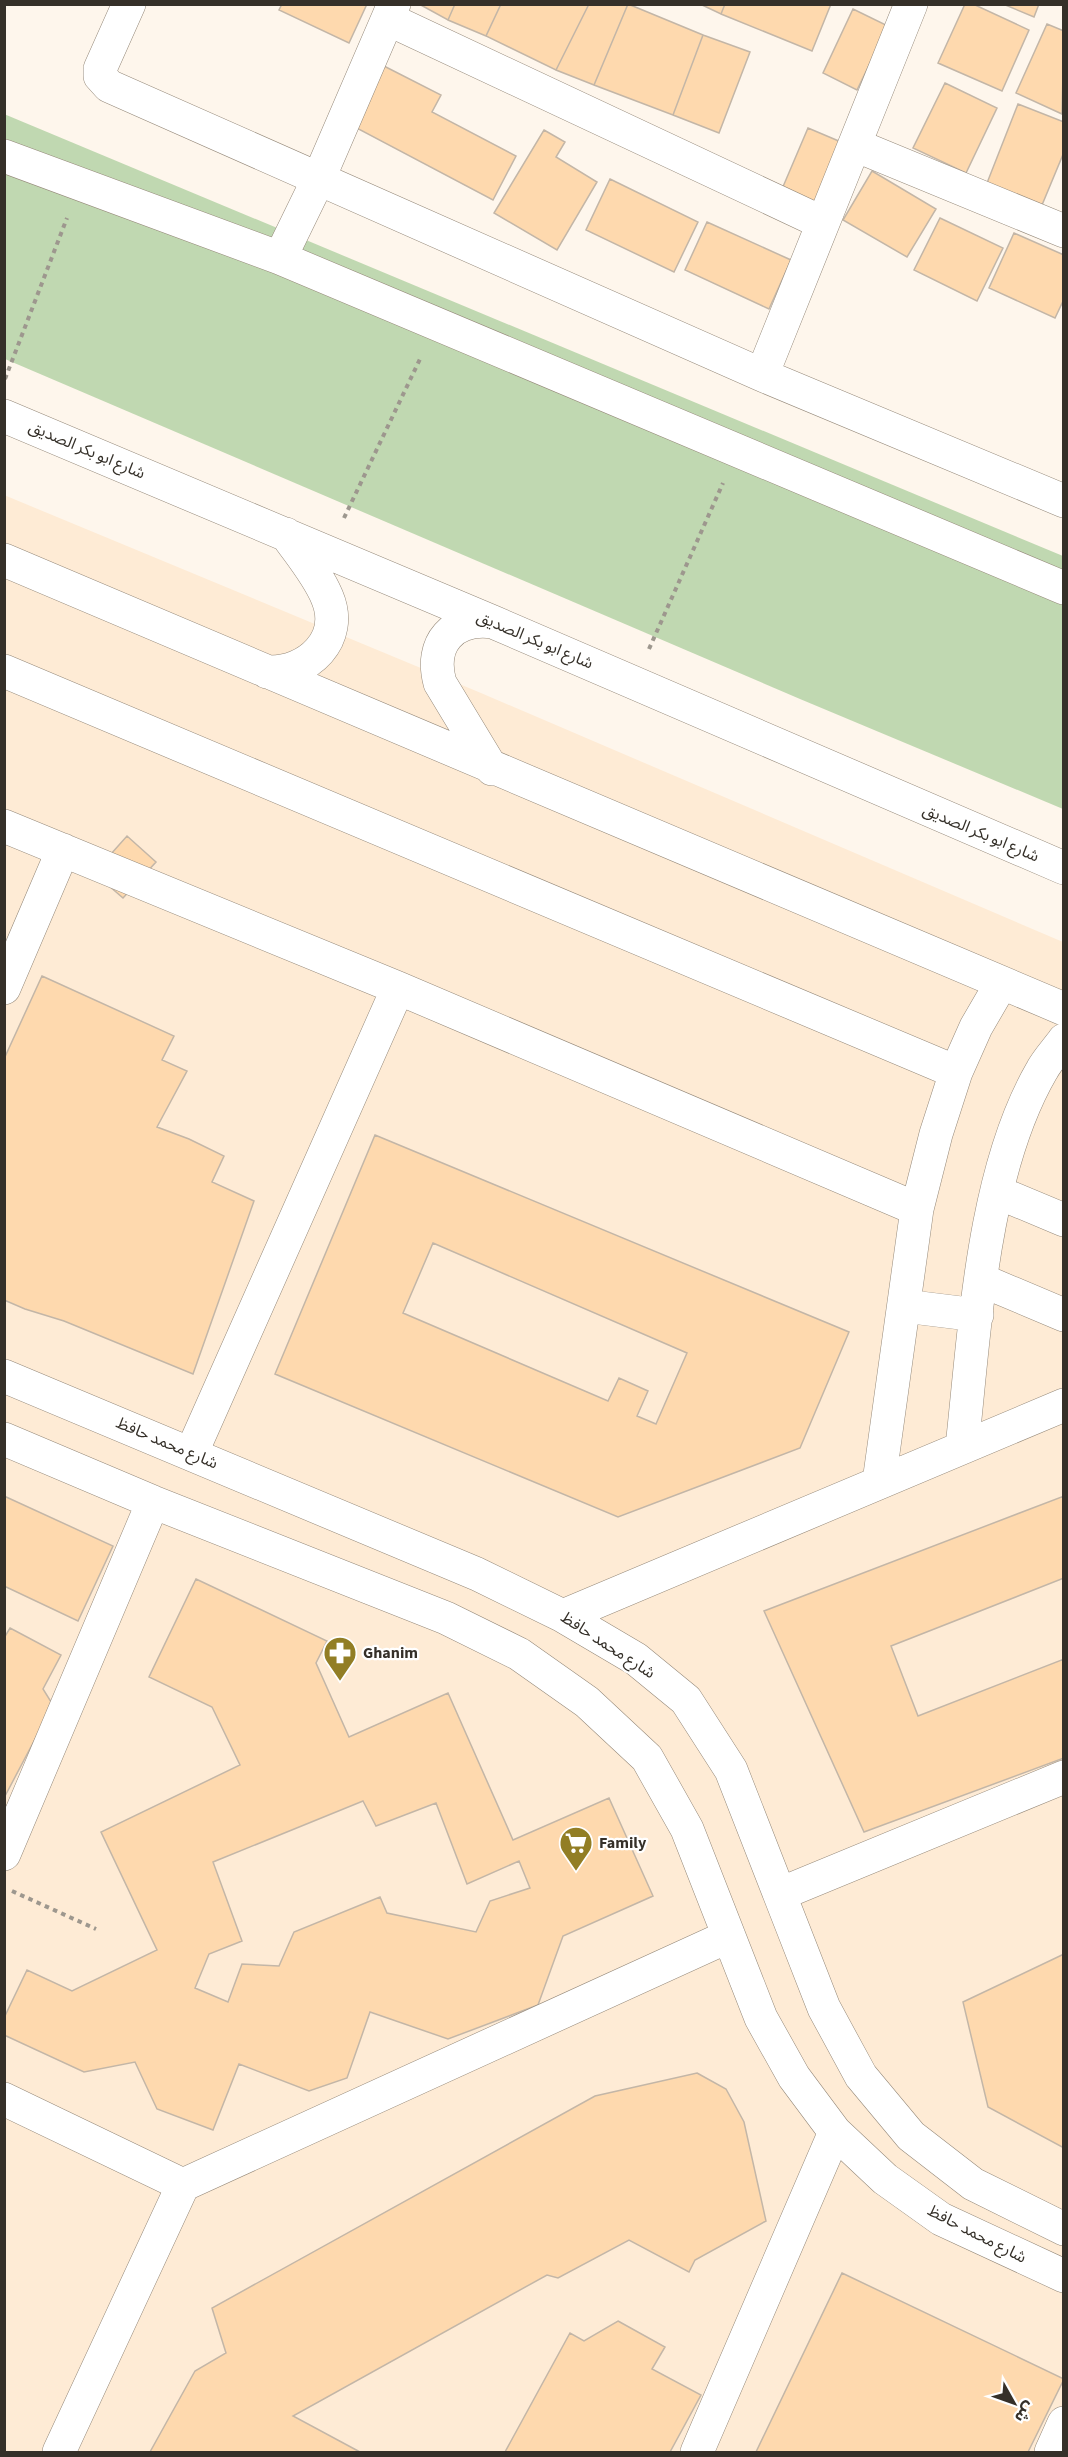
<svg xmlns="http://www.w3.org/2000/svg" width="1068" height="2457" font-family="'Source Sans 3','Noto Sans Arabic',sans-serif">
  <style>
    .built { fill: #feebd5 }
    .green { fill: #c0d8b1 }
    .building { fill: #fed9ae; stroke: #c3b6a7; stroke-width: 1.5; fill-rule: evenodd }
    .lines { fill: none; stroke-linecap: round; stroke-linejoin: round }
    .minor-casing { stroke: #95897a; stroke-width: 34 }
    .major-casing { stroke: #95897a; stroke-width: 34 }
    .path { stroke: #9d978e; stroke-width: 4; stroke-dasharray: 4.5 4.5; stroke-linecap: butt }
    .minor { stroke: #fff; stroke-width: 33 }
    .major { stroke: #fff; stroke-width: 33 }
    .labels { text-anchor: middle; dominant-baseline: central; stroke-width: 4.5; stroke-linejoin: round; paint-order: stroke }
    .street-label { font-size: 16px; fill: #353029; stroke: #fff }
    .poi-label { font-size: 16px; font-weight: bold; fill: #353029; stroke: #fff; text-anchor: start }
  </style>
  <rect width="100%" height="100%" fill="#fef6ec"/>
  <path class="built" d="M4,495L481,693L1063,942V2452H5Z"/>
  <path class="green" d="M4,114L1063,556V809L800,699L5,359Z"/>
  <path class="building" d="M282,4H367L349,43L279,10Z
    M419,4H455L448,20Z
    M455,4H501L486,36L448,20Z
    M501,4H589L556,70L486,36Z
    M589,4H628L594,85L556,70Z
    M628,4L703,35L673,115L594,85Z
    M700,4H725L721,14Z
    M725,4H831L812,51L721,14Z
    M965,4H973L1029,30L1002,91L938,63Z
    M1003,4H1039L1034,17Z
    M853,9L888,26L857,90L823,73Z
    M1047,24L1064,31L1062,114L1016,93Z
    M703,35L750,52L719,133L673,115Z
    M380,64L441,95L432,112L516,156L493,200L349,124Z
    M945,83L997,108L966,173L913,148Z
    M1018,104L1064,122V152L1042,205L987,183Z
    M808,128L841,142L816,203L782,189Z
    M544,130L565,142L556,157L597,182L557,250L494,213Z
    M872,171L936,209L907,257L843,220Z
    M610,179L698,222L674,272L586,230Z
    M940,218L1003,248L977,301L914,270Z
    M707,222L791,260L769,309L685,270Z
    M1014,233L1064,255V299L1055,318L989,288Z
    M127,836L156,862L123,898L94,873Z
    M42,976L174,1036L162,1060L187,1071L157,1127L189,1139L224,1156L212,1182L254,1201L193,1374L64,1321L25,1309L4,1300V1059Z
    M375,1135L849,1332L800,1448L618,1517L275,1374ZM433,1243L687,1353L656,1424L637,1416L648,1391L619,1378L608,1401L403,1313Z
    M4,1496L113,1546L78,1621L4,1586Z
    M1064,1496V1578L891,1646L918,1716L1064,1659V1758L864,1832L764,1611Z
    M196,1579L327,1641L316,1663L349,1737L448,1693L513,1840L609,1798L653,1896L563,1936L538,2005L448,2039L370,2012L347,2078L309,2091L239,2064L213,2130L157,2109L135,2062L84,2072L4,2035V2018L27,1970L72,1991L157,1950L101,1832L240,1765L212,1707L149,1677ZM363,1801L376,1826L436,1803L467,1884L519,1861L530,1888L490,1901L476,1932L387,1913L380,1897L294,1932L279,1966L242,1964L228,2002L195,1988L209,1954L242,1941L213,1862Z
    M10,1628L61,1655L43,1689L53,1705L4,1798V1638Z
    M1064,1954V2148L988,2107L963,2002Z
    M697,2073L726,2089L744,2122L766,2221L695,2260L689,2272L629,2240L558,2278L547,2275L293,2416L360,2452H150L195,2371L226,2353L212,2308L595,2096Z
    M842,2273L1064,2379L1028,2452H756Z
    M618,2321L665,2347L652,2369L701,2395L670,2452H505L570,2333L584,2341Z"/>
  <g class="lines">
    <g class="minor-casing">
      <path id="minor" d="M129,4L100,69V76L109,86L762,375L1064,501
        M388,19L823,223
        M855,145L1064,231
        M4,156L280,258L1064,588
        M280,258L319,178L394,4
        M762,375L911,4
        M4,671L956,1072
        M4,826L398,988L917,1209
        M4,988L63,850
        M997,1192L1064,1220
        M981,1280L1064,1315
        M904,1306L977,1315
        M4,1376L477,1574L563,1616L636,1659L686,1700L731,1770L824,2008L861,2076L911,2136L973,2184L1064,2229
        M4,1439L153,1502L446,1618L519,1654L587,1702L647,1758L687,1829L761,2018L794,2077L835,2132L885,2179L941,2219L1064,2276
        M962,1447C975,1330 982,1173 1042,1070C1048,1059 1057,1050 1064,1040
        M191,1454L398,988
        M879,1482L917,1209L936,1134L956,1072L976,1027L1001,984
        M563,1616L1064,1405
        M4,1854L153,1502
        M780,1894L1064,1777
        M4,2099L183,2185L729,1936
        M59,2452L183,2185
        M697,2452L835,2132
        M1051,2452L1064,2423"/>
    </g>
    <g class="major-casing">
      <path id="major" d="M4,416L493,622L1064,868
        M4,560L1064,1009
        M267,672C308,674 345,639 327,597C318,575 300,554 286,534
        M492,769L440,683C429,643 453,617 493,622"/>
    </g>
    <path class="path" d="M5,379L67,218
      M344,518L421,357
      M649,649L723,483
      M12,1891L96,1929"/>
    <use href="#minor" class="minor"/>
    <use href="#major" class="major"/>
  </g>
  <defs>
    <g id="pharmacy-pin" transform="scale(1.725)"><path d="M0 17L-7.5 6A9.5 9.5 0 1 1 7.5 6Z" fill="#927e25" stroke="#fff"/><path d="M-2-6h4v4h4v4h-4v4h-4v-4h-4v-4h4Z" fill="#fff"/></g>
    <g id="supermarket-pin" transform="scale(1.725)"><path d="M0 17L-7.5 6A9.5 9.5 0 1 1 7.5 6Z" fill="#927e25" stroke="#fff"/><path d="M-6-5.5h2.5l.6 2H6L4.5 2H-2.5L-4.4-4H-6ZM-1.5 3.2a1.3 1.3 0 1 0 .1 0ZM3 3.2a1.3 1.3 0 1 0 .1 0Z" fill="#fff"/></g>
  </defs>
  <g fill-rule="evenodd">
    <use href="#pharmacy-pin" x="340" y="1653"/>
    <use href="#supermarket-pin" x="576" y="1843"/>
  </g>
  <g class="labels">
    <g class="street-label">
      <text transform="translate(87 450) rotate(23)">شارع ابو بكر الصديق</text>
      <text transform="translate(535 640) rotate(23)">شارع ابو بكر الصديق</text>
      <text transform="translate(981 833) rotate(23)">شارع ابو بكر الصديق</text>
      <text transform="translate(167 1443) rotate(23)">شارع محمد حافظ</text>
      <text transform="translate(608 1645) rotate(33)">شارع محمد حافظ</text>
      <text transform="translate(977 2234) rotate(27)">شارع محمد حافظ</text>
    </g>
    <g class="poi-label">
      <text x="363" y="1653">Ghanim</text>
      <text x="599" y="1843">Family</text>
    </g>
  </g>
  <rect width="1068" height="2457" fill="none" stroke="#353029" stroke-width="12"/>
  <g transform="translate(1014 2403) rotate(130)" stroke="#ffffff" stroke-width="4.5" paint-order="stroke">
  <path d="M0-4.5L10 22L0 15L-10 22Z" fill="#353029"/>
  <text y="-9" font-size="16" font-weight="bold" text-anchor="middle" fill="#353029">ش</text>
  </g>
</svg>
